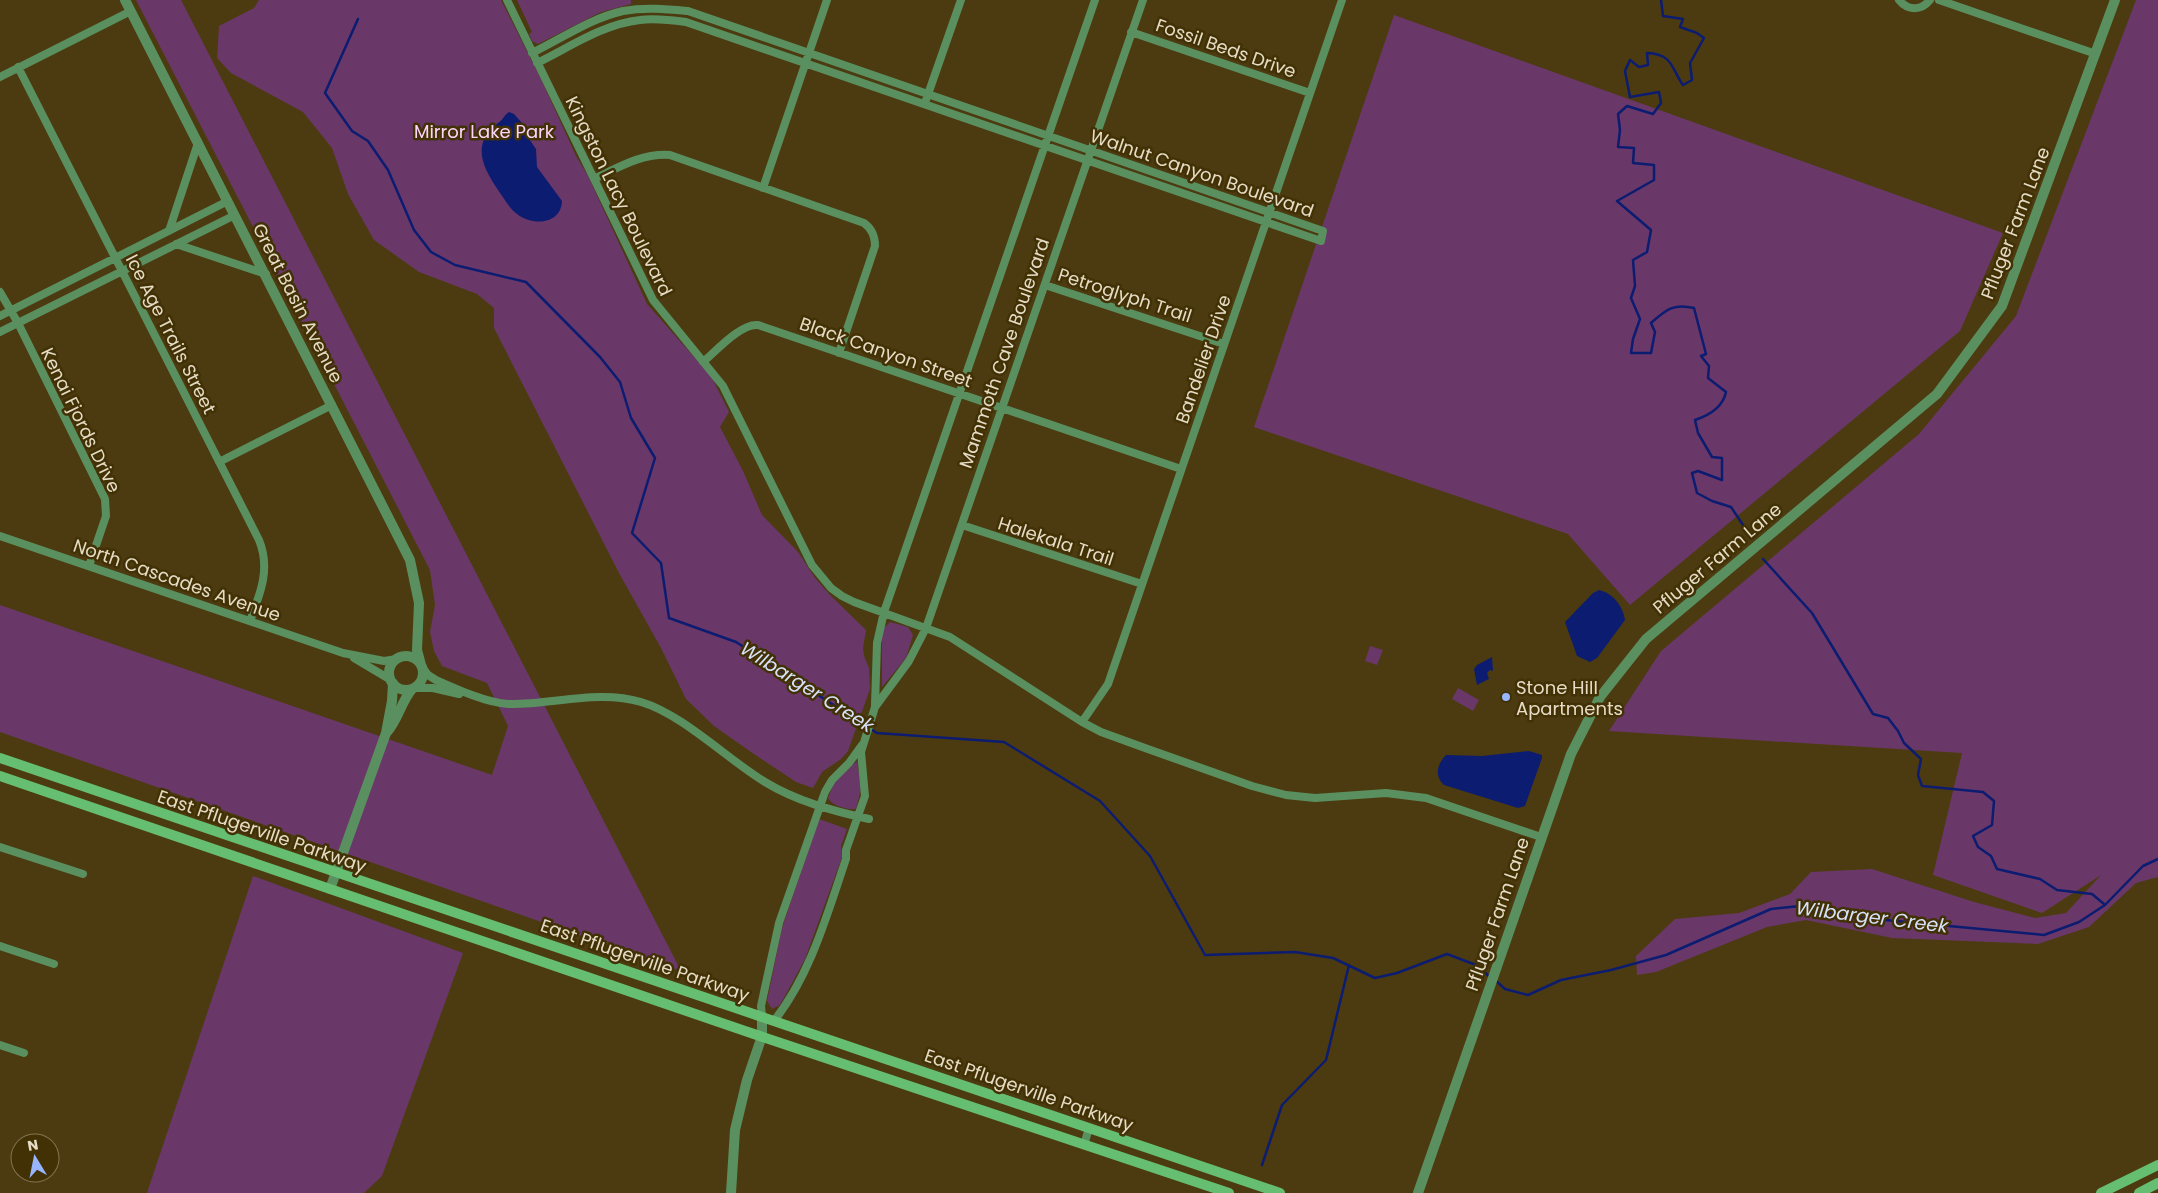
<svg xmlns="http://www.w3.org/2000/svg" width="2158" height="1193" font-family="Poppins,sans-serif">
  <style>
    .green { fill: #693869 }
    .water { fill: #0c1c71 }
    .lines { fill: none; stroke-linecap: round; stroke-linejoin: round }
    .stream { stroke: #0c1c71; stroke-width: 2.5 }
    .minor { stroke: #5a9060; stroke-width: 8 }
    .tertiary { stroke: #5a9060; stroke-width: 10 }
    .secondary { stroke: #65be71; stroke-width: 10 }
    .poi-dot { fill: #98b5fd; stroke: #413104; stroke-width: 2 }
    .labels { text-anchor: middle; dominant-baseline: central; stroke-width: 5; stroke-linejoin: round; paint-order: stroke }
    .street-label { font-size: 18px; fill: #e6dcc6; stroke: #413104 }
    .park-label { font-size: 18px; fill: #fcd3fb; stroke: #413104 }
    .poi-label { font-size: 18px; fill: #e6dcc6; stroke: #413104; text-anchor: start }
    .water-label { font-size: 19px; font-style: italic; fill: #d7e2fa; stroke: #413104 }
  </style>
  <rect width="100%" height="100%" fill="#4c3b10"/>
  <path class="green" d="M136,0H181L681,971L0,732V605L492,775L508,726L487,683L442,666L434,651L430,632L435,605L430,570Z
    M259,0H501L541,79L576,156L588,176L647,304L711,376L729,412L720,427L743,471L762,515L798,552L815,578L831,596L866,630L863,648L864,656L869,668L870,689L848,751L841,759L822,772L813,788L796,782L751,752L714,726L686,699L661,648L619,573L494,328V308L477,294L419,272L374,240L348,194L332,148L303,112L231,73L217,58L219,26L254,8Z
    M517,0H631V4L601,12L538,44L532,41L529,34L532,32Z
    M2136,0H2158V877L2136,883L2089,927L2038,944L1892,938L1806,920L1767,927L1656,972L1637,975L1636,956L1675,919L1739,913L1790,894L1811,872L1872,869L1974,902L2035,918L2066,913L2101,875L2042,913L1933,875L1962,753L1609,731L1661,651L1919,434L2016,316Z
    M1394,15L2003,233L1960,331L1630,605L1568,534L1254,427Z
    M890,622L908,627L913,635L906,658L882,687V634L884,628Z
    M1370,646L1383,650L1377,665L1365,661Z
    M1458,688L1479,700L1473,711L1452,699Z
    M857,761L861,789L856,809C848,810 832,806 828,798L834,783Z
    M819,819L847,829L841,846L842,857L805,959L780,1005L772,1009L767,1001L782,928Z
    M253,876L463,953L382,1176L364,1193H147Z"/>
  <path class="water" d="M509,112L514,114L522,123L525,133L536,149L537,167L562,201C561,225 532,226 517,214C509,208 504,198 498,190C482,166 471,144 498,123C503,120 504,115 509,112Z
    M1599,590C1612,593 1623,605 1625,620L1597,658L1590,662L1577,656L1565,622L1593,593Z
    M1492,657L1493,671L1490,670L1487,673L1489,679L1477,685L1474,669L1477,665Z
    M1529,751L1542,755V758L1525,806L1518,808L1444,785C1434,776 1437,764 1446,755L1482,756Z"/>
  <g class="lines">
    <path class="stream" d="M1661,0L1663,16L1683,19L1680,27L1697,33L1704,38L1690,63L1692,80L1683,85C1671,68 1673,54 1647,53L1648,65L1639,67L1630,60L1625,71L1630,97L1659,92L1661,103L1653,114L1627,106L1618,114L1620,130L1618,147L1634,148L1633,163L1654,165V180L1617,201L1651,230L1647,252L1633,260L1635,286L1631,298L1640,319L1633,339L1631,353H1651L1655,332L1651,323C1666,310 1673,303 1694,308L1706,354L1701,356L1709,366L1708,378L1726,392C1723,407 1710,415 1695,420L1698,433L1712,457L1722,458V480L1698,471L1692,473L1697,493L1712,501L1731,507L1745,528
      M358,19L325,93L352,131L368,141L388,170L414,230L431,252L455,265L526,282L600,357L620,382L631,418L655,458L632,533L661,563L669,618L736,642L877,733L1004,742L1100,801L1150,856L1205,955L1295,952L1333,958L1375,978L1397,973L1447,954L1476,965L1490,977
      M1763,559L1812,613L1873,714L1888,718L1898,731L1904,743L1921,759L1918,775L1922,786L1983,792L1994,801L1992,825L1973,836L1978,847L1991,856L1997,869L2040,879L2057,890L2092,894L2104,904
      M1495,980L1505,989L1528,995L1561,980L1611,970L1666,955L1771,909L1800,906L1864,918L2044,935L2079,922L2105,905L2143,866L2158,859
      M1262,1165L1282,1105L1326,1060L1349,965"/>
    <path class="minor" d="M507,0L653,300L723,386L812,565L831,588L842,596L854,602L950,637L1082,722L1101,732L1145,748L1252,786L1286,795L1315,798L1386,793L1426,798L1541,837
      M1899,0C1908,11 1921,11 1930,0
      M1939,0L2096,54
      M1131,32L1310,93
      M532,53C561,39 591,18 623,11C645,7 666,9 688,11L1323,231L1321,241L686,22C671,20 655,18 640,20C603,24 570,47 537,63
      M18,67L259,540C271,569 260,594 250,621
      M0,77L131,11
      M926,100L961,0
      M594,179C619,167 642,153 670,155L864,223C871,228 875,236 875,246L839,353
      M763,188L827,0
      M169,231L198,143
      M176,244L266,274
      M1045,285L1224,344
      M0,292L18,323L105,499L106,516L89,566
      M0,316L228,201
      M0,332L235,215
      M703,362C716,351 741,323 758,325L1181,469
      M219,462L332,405
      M962,525L1142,584
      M0,536L343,653L384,661L397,659
      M354,658L391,680
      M423,668L428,675L436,680C456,689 487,703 508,704C552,705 598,689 641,702C682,714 727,759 765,782C796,801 833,811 869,819
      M415,688H433L459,694
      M875,705L877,643L884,612L1095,0
      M1082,722L1108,684L1342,0
      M0,847L83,874
      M0,946L54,964
      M762,1016L761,1006L779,923L825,792L832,780L849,763L862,745
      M774,1021C811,974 827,914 846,859V850L865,796L861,752L875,707L909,661L926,628L1143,0
      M0,1045L24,1053
      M1084,1145L1089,1128"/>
    <path class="tertiary" d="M125,0L410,560L419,603L417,650L421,665
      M389 673a17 17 0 1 1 34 0a17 17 0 1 1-34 0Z
      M387,732C398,720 401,702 412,689
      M330,889L386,733L392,701L393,683
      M731,1193L735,1130L747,1080L762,1036V1016
      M1418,1193L1571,754L1600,697L1646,639L1937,394L2002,306L2115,0"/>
    <path class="secondary" d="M0,758L1280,1193
      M0,776L745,1031L1229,1193
      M2101,1193L2158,1165
      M2139,1193L2158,1183"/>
  </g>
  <circle class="poi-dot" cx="1506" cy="697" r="5"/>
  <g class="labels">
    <g class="street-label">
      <text transform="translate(1226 48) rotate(19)">Fossil Beds Drive</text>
      <text transform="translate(1202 173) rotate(19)">Walnut Canyon Boulevard</text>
      <text transform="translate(619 196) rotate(64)">Kingston Lacy Boulevard</text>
      <text transform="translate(2015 223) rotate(-69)">Pfluger Farm Lane</text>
      <text transform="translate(1125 295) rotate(18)">Petroglyph Trail</text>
      <text transform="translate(298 303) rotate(63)">Great Basin Avenue</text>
      <text transform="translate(171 334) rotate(63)">Ice Age Trails Street</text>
      <text transform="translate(886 352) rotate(19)">Black Canyon Street</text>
      <text transform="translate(1004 353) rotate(-71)">Mammoth Cave Boulevard</text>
      <text transform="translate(1203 359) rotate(-71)">Bandelier Drive</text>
      <text transform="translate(81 420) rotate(64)">Kenai Fjords Drive</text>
      <text transform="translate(1056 541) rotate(18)">Halekala Trail</text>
      <text transform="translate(1717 558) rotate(-40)">Pfluger Farm Lane</text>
      <text transform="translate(177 580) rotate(19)">North Cascades Avenue</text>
      <text transform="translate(262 831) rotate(19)">East Pflugerville Parkway</text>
      <text transform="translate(1497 914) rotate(-71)">Pfluger Farm Lane</text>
      <text transform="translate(645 960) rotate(19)">East Pflugerville Parkway</text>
      <text transform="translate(1029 1090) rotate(19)">East Pflugerville Parkway</text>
    </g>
    <g class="park-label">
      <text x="484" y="131">Mirror Lake Park</text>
    </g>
    <g class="poi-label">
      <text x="1516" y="687">Stone Hill<tspan x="1516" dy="21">Apartments</tspan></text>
    </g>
    <g class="water-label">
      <text transform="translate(807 687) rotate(32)">Wilbarger Creek</text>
      <text transform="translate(1872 917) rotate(7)">Wilbarger Creek</text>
    </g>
  </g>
  <g transform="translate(35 1158) rotate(350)"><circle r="24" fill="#413104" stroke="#837552"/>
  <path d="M0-4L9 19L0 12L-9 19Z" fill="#98b5fd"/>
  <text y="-8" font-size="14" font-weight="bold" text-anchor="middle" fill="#e6dcc6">N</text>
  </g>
</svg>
